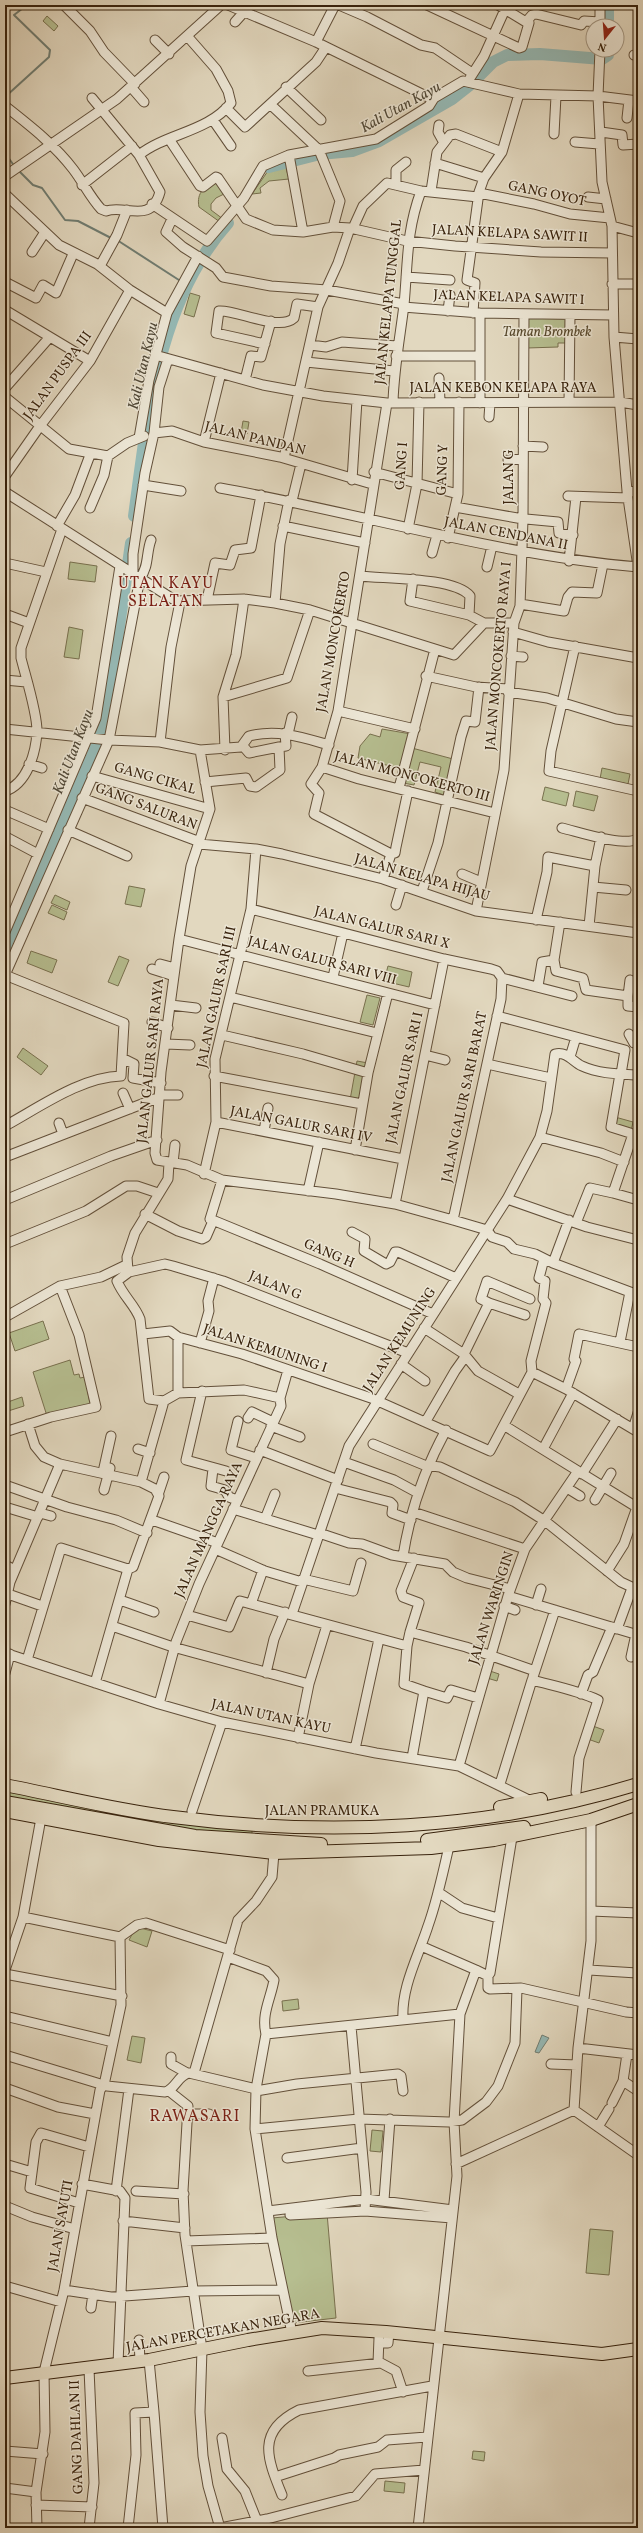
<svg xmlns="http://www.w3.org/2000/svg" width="643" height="2533" font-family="Vollkorn,serif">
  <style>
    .green { fill: #b6be90; stroke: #78704e }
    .water { fill: #95b9b5; stroke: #707d72 }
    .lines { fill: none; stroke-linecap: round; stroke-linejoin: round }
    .stream { stroke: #707d72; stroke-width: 2 }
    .river { stroke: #95b9b5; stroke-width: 12 }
    .minor-casing { stroke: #63503a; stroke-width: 11 }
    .major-casing { stroke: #39230d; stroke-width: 14 }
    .minor { stroke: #ece6d5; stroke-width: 9 }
    .major { stroke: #e2d8bf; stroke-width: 12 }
    .labels { text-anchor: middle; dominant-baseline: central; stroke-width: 3; stroke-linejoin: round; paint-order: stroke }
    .street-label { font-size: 14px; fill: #39230d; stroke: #ece6d5 }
    .park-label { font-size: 14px; font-style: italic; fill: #584a2e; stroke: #ece6d5 }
    .water-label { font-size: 15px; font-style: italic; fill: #504837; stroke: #ece6d5 }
    .quarter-label { font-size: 16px; letter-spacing: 1px; fill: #7a1f14; stroke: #ece6d5 }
  </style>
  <rect width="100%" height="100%" fill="#e2d8bf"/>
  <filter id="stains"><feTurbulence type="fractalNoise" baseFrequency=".005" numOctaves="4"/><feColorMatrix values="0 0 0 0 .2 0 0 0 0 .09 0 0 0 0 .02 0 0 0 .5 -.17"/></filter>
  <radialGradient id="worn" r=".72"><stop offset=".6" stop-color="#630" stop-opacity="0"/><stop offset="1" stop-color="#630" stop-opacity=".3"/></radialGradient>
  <path class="green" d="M47,16L58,26L54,31L43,21Z
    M289,162L290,165L286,168L289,179L269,181L260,188L261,193L252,194L270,168Z
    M217,178L224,194L216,198L211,204V210L223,219L220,222L199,207C196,192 205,187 217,178Z
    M190,293L200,296L194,317L184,314Z
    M526,317H566L567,343H558V347L527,348Z
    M243,421L249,422L247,434L241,433Z
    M70,562L97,566L95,582L68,579Z
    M69,627L83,630L79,659L64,657Z
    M382,729L411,734L402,769L358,758L360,746L370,734L380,737Z
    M412,748L453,759L444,795L435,792L441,767L420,762L414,785L403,783Z
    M602,768L630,774L628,784L600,779Z
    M545,787L569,793L566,806L542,800Z
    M576,791L598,796L594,811L573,806Z
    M129,886L145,889L141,907L125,904Z
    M55,895L70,902L67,910L51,903Z
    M52,905L67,912L64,920L48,913Z
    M31,951L57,960L52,973L27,963Z
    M119,956L129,960L118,986L108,982Z
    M388,966L412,972L409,987L384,981Z
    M367,995L380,998L373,1025L360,1022Z
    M23,1048L48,1066L41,1075L17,1057Z
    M357,1061L368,1063L360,1102L350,1100Z
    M615,1117L633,1122L631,1131L613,1127Z
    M43,1321L49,1339L15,1351L9,1333Z
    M70,1360L74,1375L79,1374L80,1378L85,1377L91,1409L47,1416L33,1372Z
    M22,1397L24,1406L5,1412V1403Z
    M490,1671L499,1674L497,1681L487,1678Z
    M590,1725L604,1730L599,1743L585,1738Z
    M5,1790L252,1829V1836L201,1832L5,1798Z
    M136,1927L152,1931L147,1947L129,1940Z
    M298,1999L299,2009L283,2011L282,2001Z
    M132,2036L145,2038L141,2063L127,2060Z
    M372,2130L383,2131L381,2152L370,2151Z
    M327,2213L336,2318L293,2323L272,2218Z
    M590,2229L613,2231L609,2275L586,2273Z
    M473,2451L485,2452L484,2461L472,2459Z
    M385,2481L405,2483L404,2493L384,2491Z"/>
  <path class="water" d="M542,2035L549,2038L539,2053L535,2052Z"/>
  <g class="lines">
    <path class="stream" d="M5,97L49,57L50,50L14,15L27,5
      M5,153L15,167
      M18,170L33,185L42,188L65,220L78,221L111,238
      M117,240L182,282"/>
    <path class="river" d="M608,5V26
      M269,167L320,154L352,151L379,141L452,99L471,84L493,62L507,55L540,54L602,59L608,55V50
      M134,516C148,415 157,303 228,223
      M5,956L96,747L107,710L131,543"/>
    <g class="minor-casing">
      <path id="minor" d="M64,5L90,31L104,52L135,84
        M228,5L316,42L428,97L434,98L463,81L519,94L598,96L638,101
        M339,5L367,17L421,45L435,48L472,73
        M427,5L519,48L522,47L529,23L526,22
        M498,5L526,22L532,15L536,14L581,25L584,21L600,22
        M235,22L244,12
        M600,26V5
        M155,40L169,54
        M316,42L335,5
        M600,50L598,96L602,182L612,226L614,337L627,491L638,567
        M634,55H638
        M470,78L484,56L507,5
        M131,87L144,102
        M286,87L321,120
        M270,104L319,150L340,201L333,227
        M5,106C29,125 55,145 73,169C83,182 90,197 101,209L106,211C125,204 151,225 160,192L139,155L92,98
        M226,108L245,127L316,62L326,47
        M627,118L629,100
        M213,120L231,146
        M439,125L438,132L443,141
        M601,132L622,135L623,145L638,144
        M554,134L556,96
        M169,139L200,186L203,187L216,177L218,178L246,219L273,230L303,232L333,227L350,228L407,241L455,246L541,252L612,253
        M575,142L599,144
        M139,155C167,133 208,132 231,103L228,91L216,69L188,37
        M289,155L303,232
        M435,163L484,178
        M5,176L117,99L221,5
        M82,185L132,146
        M396,185V170L406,162
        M431,191L437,152L450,135L456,134L502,152
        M479,193L534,204L570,214L610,218
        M5,194L59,245L97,264L130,290L167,313L149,380L139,438
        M588,197L606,199
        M152,204L207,241L244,198L263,166L289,155L376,139L429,106L434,98
        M172,219L166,232L183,247L216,268L223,277L271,286L327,290L404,304
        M612,226L638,233
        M353,228L363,206L387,183L421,191L478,197
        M32,252L45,232
        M100,266L117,235L127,210
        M406,277L450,280
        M5,282L36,298L43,285L56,293L73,254
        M612,284H638
        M403,307L480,313L613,315
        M5,310L90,361
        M448,311L450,295
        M167,313L198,256
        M473,313L475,283L467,280L479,192L484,178L502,152L519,94
        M614,337L638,339
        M265,344L216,333L219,311C235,309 279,332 294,318L297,304L318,307
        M310,345L326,347L342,342L397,346
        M155,355L263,385L323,396L387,403L620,402L638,405
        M396,356H480
        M306,362L394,371
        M439,378L440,402
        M245,380L251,356L261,357L271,321
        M5,388L49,338
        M5,397L69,449L108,456
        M393,402C394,369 400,337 404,305C408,262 406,232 421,191
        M569,402L570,315
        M480,403V313
        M489,417L490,403
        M154,433L172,431L204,442L280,457L372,484
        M204,442L221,373
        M523,446L543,447
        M284,458L318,307L338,263L350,228
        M508,460L523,459
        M374,472L458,494
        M5,476L40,426L90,361L130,290
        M352,480L357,400
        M143,485L181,491
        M220,488C360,513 496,555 638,567
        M627,491L638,492
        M5,492L176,601L244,599L275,603L310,610L454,655L484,623H514
        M568,496L628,498
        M292,501L301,464
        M455,507L523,519
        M90,508L104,475L108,456L127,443L144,436
        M526,519L558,522L559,533L573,535
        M57,526L75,495L90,455
        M283,526L365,543
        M408,529L417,484L419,402
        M448,538L458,494L459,402
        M432,553L437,535
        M569,561L576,497
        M5,563L46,572
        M487,567L492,546
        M133,574V554L145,473L154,433L159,387L168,359
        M360,576C385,579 455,577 470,596L469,615L484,623
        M413,579L410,601L469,615
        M207,600L215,563L230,565L235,550L251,548L261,495
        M275,603L280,544L289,500
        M520,604L564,611L568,597L572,592L597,593L603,564
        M5,614L29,623
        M513,632L548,642L638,658
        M575,646L551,751L549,771L638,791
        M511,656L523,657
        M426,676L476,687L508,689
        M5,680L26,682
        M508,692L547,698L616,719L638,722
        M223,697L287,678L310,610
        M338,711L415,729
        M5,729L109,740L160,742L200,750L241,747L249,736C278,729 301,737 329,745
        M288,734L292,717
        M160,742L171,647L180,602
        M243,746L249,753L279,747
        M200,750L210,809L191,866L179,939L161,1072L155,1153L157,1160L187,1165L222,1180L336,1194L395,1204L453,1220L487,1230L492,1237L507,1242L514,1249L535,1254L553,1263L638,1295
        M225,750L223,697L236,655L244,599
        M29,764L42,768
        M322,767L359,779L495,813
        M92,776L210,809
        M205,782L246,778L250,786L256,787L280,770L279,747L286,746L285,733
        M399,788L435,649
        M5,791C27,784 36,753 37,731C37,712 26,678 21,658V648L62,529
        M82,798L200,842
        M5,810L49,829
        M562,828C579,832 623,847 638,839
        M68,830L127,856
        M8,838L38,854
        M199,844L256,849L282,854L383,879L476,911L638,933
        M391,854L395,853L396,847L408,791
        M462,874L481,882
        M383,879L391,854L314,814L319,793L311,784L322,767L338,711L387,403
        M593,887L626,890
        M422,891L438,843L461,737L466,721L475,722L479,687
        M396,905L402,885
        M251,909L444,959L491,969L497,971L502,978
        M476,911L504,770L514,623L520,606L523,519L524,314
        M536,920L547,872L548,857L595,866
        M589,926L595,866L601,837
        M5,932L96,718L120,566
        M179,939L435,1005
        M554,960L556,971L583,978L586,990L628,996V1006L638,1007
        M160,964L175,968
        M152,969L174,976
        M333,977L343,933
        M502,978L572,996
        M538,986L542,962L554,960L560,922
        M628,996L630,980
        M230,997L377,1033
        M171,1005L196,1008
        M497,1016L625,1050L621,1074
        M152,1022L168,1028
        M629,1034L634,1043L638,1044
        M222,1035L303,1054L368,1073
        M166,1044L190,1045
        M425,1055L445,1060
        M570,1057L576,1037
        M122,1058L134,1064L133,1078L161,1083
        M487,1064L551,1078
        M620,1074L611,1127L630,1133L632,1137L613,1193L638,1200
        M214,1076L362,1104
        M123,1093L130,1109
        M160,1095H178
        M216,1122L403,1159
        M59,1123L63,1134
        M5,1126C40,1107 81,1077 121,1076L124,1023L5,975L109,740L140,578C149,567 146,553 151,540
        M264,1131L268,1108
        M540,1137L601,1153L624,1162
        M355,1150L368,1073L388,993
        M5,1157L160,1097
        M173,1163L175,1145
        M204,1174L216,1122L215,1059L251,909L256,849
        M222,1180L210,1219L320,1264L433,1314
        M308,1191L319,1142
        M507,1199L587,1227L638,1240
        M5,1200L111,1156L157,1140
        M395,1204L444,959
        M145,1214L178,1231L202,1239L206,1237L213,1221
        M453,1220L501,999L502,978
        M576,1223L590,1188L613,1193
        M352,1232L365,1239L364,1251L386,1264L390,1262L395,1252H398L456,1278
        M5,1244L86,1211L126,1186H137L158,1193
        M553,1263L569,1220
        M128,1271L127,1257L135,1233L168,1179L169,1163
        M489,1303L525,1315
        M5,1317L60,1286L101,1277L126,1265
        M424,1328L464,1354L478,1371L519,1394
        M143,1334L170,1331L178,1337L242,1354L371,1398L490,1451L532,1372
        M620,1342L630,1292
        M200,1343L209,1311L208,1301L214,1278
        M464,1354L489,1303L481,1299L487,1281L530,1299
        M401,1364L425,1381
        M532,1372L566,1389L638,1432
        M532,1372L531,1361L546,1303L543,1299L545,1281L539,1278L544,1259
        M566,1389L576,1361L574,1359L579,1334L638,1347
        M202,1391L186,1460L226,1471
        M178,1393L244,1390L280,1398
        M164,1401L149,1399L140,1319C135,1305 123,1296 117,1281L129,1272L165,1264L173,1266L223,1281L408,1353
        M248,1418L252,1412L273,1422
        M238,1421L231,1450L256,1458
        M426,1421L455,1371L465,1357
        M28,1424L35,1446L44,1457L60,1464L141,1482
        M271,1426L300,1437
        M505,1426L638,1508
        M633,1429L638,1413
        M5,1432L51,1417L96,1407L79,1335L60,1286
        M373,1444L424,1465L440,1467L515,1502L545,1521L621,1582L638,1590
        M138,1449L150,1453
        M543,1449L573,1393
        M260,1450L338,1480
        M344,1462L394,1480L418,1493
        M213,1469L211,1486L225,1490L229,1497L237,1500
        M103,1472L111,1436
        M582,1474L617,1419
        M5,1485L67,1507L116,1520L147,1533
        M335,1488L390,1502L393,1505L392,1513L411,1520
        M567,1488L580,1496
        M104,1490L110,1468
        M159,1492L164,1477
        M595,1500L611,1473
        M5,1507L38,1517
        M233,1509L318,1535
        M413,1512L525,1549
        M40,1513L51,1516
        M265,1519L275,1494
        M152,1520L218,1543
        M319,1533L349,1543L362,1544L392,1555L445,1564L453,1572L467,1578L510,1589
        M215,1549L265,1571L302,1582
        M403,1556C410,1512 424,1470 446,1430
        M5,1565L15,1570
        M128,1569L133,1567L159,1496L155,1489L141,1482L164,1401L178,1393V1337
        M607,1571L624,1544L637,1507
        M303,1579L353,1591L361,1563
        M8,1594L42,1606
        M508,1596L638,1635
        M120,1600L154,1612
        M5,1604L10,1582L60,1464
        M251,1604L263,1570
        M536,1605L541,1589
        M504,1606L515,1610
        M292,1614L349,1446L507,1199L540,1137L547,1111L555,1054C567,1051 573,1062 582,1066C599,1074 620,1074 638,1075
        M187,1615L229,1627L240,1601L407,1646
        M112,1626L173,1647L309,1684
        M617,1629L632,1588
        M410,1632L419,1603L403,1597L401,1591L414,1558
        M5,1653L159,1704L222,1722L376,1753L459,1766L531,1801
        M631,1657L636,1634
        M27,1660L61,1548L128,1569
        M5,1673L10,1654
        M266,1673L274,1639L285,1612
        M533,1677L555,1610
        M95,1683L128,1569
        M424,1691L404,1684L407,1646L410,1632L466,1647L535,1671
        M581,1694L588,1675L593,1672L612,1627
        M159,1704L176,1642L199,1584L281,1406L280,1398L288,1370
        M298,1738L309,1684L327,1625
        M355,1749L379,1639
        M412,1758L424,1691L447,1698L451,1690L478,1698
        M459,1766L508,1596L525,1549L578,1471
        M500,1784L532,1680C554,1686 577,1690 598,1700L579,1758L576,1792
        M192,1811L222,1722
        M438,1892L462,1908L498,1918
        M591,1911L638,1913
        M23,1917L120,1937
        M120,1937L137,1925L146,1923L230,1950
        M421,1946L476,1970L460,2014
        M228,1957L266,1971L274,1980C271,1998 261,2014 266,2034
        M5,1970L23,1917L41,1818
        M476,1970L488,1976L490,1973L512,1837
        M589,1970L637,1973
        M5,1974L122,1996
        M488,1976V1988L490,1989L521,1988L626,2012L638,2013
        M5,2016L113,2042
        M403,2020C401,1987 418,1957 428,1926C437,1901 443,1873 449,1846
        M351,2026L366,2192L365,2211
        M266,2034L256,2089L255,2129L272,2238L292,2333
        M266,2034L460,2014
        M578,2048L638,2055
        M5,2055L107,2086L165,2092C176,2089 177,2076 189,2073L256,2089
        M171,2057V2064L187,2073
        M551,2064L577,2065
        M194,2073L238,1920L256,1901L272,1877L274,1853
        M623,2081L638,2091
        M104,2085L121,2005L120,1937
        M5,2088L58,2107L95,2114
        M169,2091L188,2106L183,2191L185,2235L202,2349L200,2412L203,2456L208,2486L220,2528
        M256,2091L297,2084L398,2074L401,2076L403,2091
        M612,2103L623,2081L627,2054
        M574,2110L578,2048L591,1941V1820
        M574,2110L638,2155
        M187,2114H209
        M598,2127L609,2109
        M255,2129L359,2119L449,2122L462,2120L486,2102L498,2086L515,2043L517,1989
        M287,2158L362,2148
        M5,2164L32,2172
        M456,2164L574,2110
        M82,2184L120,2191L125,2198L118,2364
        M116,2191L129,2089
        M136,2191L184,2194
        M384,2200L390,2119
        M79,2203L30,2188L36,2142L41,2133L89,2147
        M5,2206L32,2217L75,2229
        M268,2211L366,2199L453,2210
        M290,2215L365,2211L452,2218
        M123,2221L185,2228
        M186,2241L272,2238
        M5,2286L61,2302
        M64,2290L111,2297L193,2291L282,2290
        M91,2308L93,2294
        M139,2340L140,2361
        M383,2343H388L389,2332
        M149,2360L154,2412
        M378,2363L379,2338
        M89,2369L94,2483L89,2528
        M308,2371L381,2363L396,2371L403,2392
        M222,2438L227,2469L245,2491L257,2521
        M5,2451L43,2454
        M275,2477L334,2458L339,2455L378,2447L387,2440L427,2437
        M5,2488L36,2492
        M282,2495C267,2458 256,2431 299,2410L432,2386
        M36,2505L92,2507
        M37,2528L36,2492L45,2432L44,2372L64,2290L100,2090L104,2085
        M128,2528L136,2455L135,2413L154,2412L163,2528
        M220,2528L267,2519L356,2496L375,2474L424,2470
        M418,2528L457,2176L454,2122L460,2014"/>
    </g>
    <g class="major-casing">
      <path id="major" d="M5,1785C61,1796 116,1810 173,1817C328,1837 488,1830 638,1784
        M5,1802L195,1836L321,1844
        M500,1807L541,1799
        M5,1811L159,1840L274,1853L431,1848L494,1840L591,1820L638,1804
        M427,1840L524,1827
        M5,2378L149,2360L248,2340L322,2328L386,2332L602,2354L638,2349"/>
    </g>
    <use href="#minor" class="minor"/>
    <use href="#major" class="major"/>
  </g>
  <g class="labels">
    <g class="street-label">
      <text transform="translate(547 194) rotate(12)">GANG OYOT</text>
      <text transform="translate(510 234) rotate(3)">JALAN KELAPA SAWIT II</text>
      <text transform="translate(509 298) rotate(2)">JALAN KELAPA SAWIT I</text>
      <text transform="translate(389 302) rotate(-84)">JALAN KELAPA TUNGGAL</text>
      <text transform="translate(58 376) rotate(-54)">JALAN PUSPA III</text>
      <text x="503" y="388">JALAN KEBON KELAPA RAYA</text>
      <text transform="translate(255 439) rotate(14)">JALAN PANDAN</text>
      <text transform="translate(402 466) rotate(-86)">GANG I</text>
      <text transform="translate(443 470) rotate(-88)">GANG Y</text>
      <text transform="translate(509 477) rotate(-90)">JALAN G</text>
      <text transform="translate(506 534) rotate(11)">JALAN CENDANA II</text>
      <text transform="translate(334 642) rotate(-80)">JALAN MONCOKERTO</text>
      <text transform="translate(499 656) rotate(-85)">JALAN MONCOKERTO RAYA I</text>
      <text transform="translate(412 777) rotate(15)">JALAN MONCOKERTO III</text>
      <text transform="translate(155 779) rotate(16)">GANG CIKAL</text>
      <text transform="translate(146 807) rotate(21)">GANG SALURAN</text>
      <text transform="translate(422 878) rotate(16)">JALAN KELAPA HIJAU</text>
      <text transform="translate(382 928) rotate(14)">JALAN GALUR SARI X</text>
      <text transform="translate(322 961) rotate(15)">JALAN GALUR SARI VIII</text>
      <text transform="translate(217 997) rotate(-78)">JALAN GALUR SARI III</text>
      <text transform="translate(151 1061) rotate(-84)">JALAN GALUR SARI RAYA</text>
      <text transform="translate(405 1078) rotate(-78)">JALAN GALUR SARI I</text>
      <text transform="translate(465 1097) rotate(-78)">JALAN GALUR SARI BARAT</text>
      <text transform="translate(301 1125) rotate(11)">JALAN GALUR SARI IV</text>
      <text transform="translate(329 1254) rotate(23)">GANG H</text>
      <text transform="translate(275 1286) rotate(22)">JALAN G</text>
      <text transform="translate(400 1340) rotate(-57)">JALAN KEMUNING</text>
      <text transform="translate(265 1349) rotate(18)">JALAN KEMUNING I</text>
      <text transform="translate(209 1530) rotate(-66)">JALAN MANGGA RAYA</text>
      <text transform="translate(492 1608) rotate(-72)">JALAN WARINGIN</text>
      <text transform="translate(271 1717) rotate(12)">JALAN UTAN KAYU</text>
      <text x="322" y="1811">JALAN PRAMUKA</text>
      <text transform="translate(61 2226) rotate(-80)">JALAN SAYUTI</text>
      <text transform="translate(223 2331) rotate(-10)">JALAN PERCETAKAN NEGARA</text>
      <text transform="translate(77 2437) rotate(-92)">GANG DAHLAN II</text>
    </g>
    <g class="park-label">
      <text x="547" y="332">Taman Brombek</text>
    </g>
    <g class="water-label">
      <text transform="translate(401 108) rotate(-29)">Kali Utan Kayu</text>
      <text transform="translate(144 366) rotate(-77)">Kali Utan Kayu</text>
      <text transform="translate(74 752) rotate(-69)">Kali Utan Kayu</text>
    </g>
    <g class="quarter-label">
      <text x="166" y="584">UTAN KAYU<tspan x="166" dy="18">SELATAN</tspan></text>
      <text x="195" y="2117">RAWASARI</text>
    </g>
  </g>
  <rect width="643" height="2533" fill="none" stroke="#e2d8bf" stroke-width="20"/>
  <rect x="6" y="6" width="631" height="2521" fill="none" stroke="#39230d" stroke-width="2"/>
  <rect x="10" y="10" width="623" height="2513" fill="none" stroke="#39230d"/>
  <g transform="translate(605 38) rotate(197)"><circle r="19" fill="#ece6d5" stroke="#a49885"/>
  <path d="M0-3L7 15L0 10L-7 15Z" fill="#8f2418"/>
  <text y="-6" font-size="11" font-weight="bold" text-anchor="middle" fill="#39230d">N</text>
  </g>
  <rect width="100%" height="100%" filter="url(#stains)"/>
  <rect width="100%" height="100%" fill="url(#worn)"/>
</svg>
